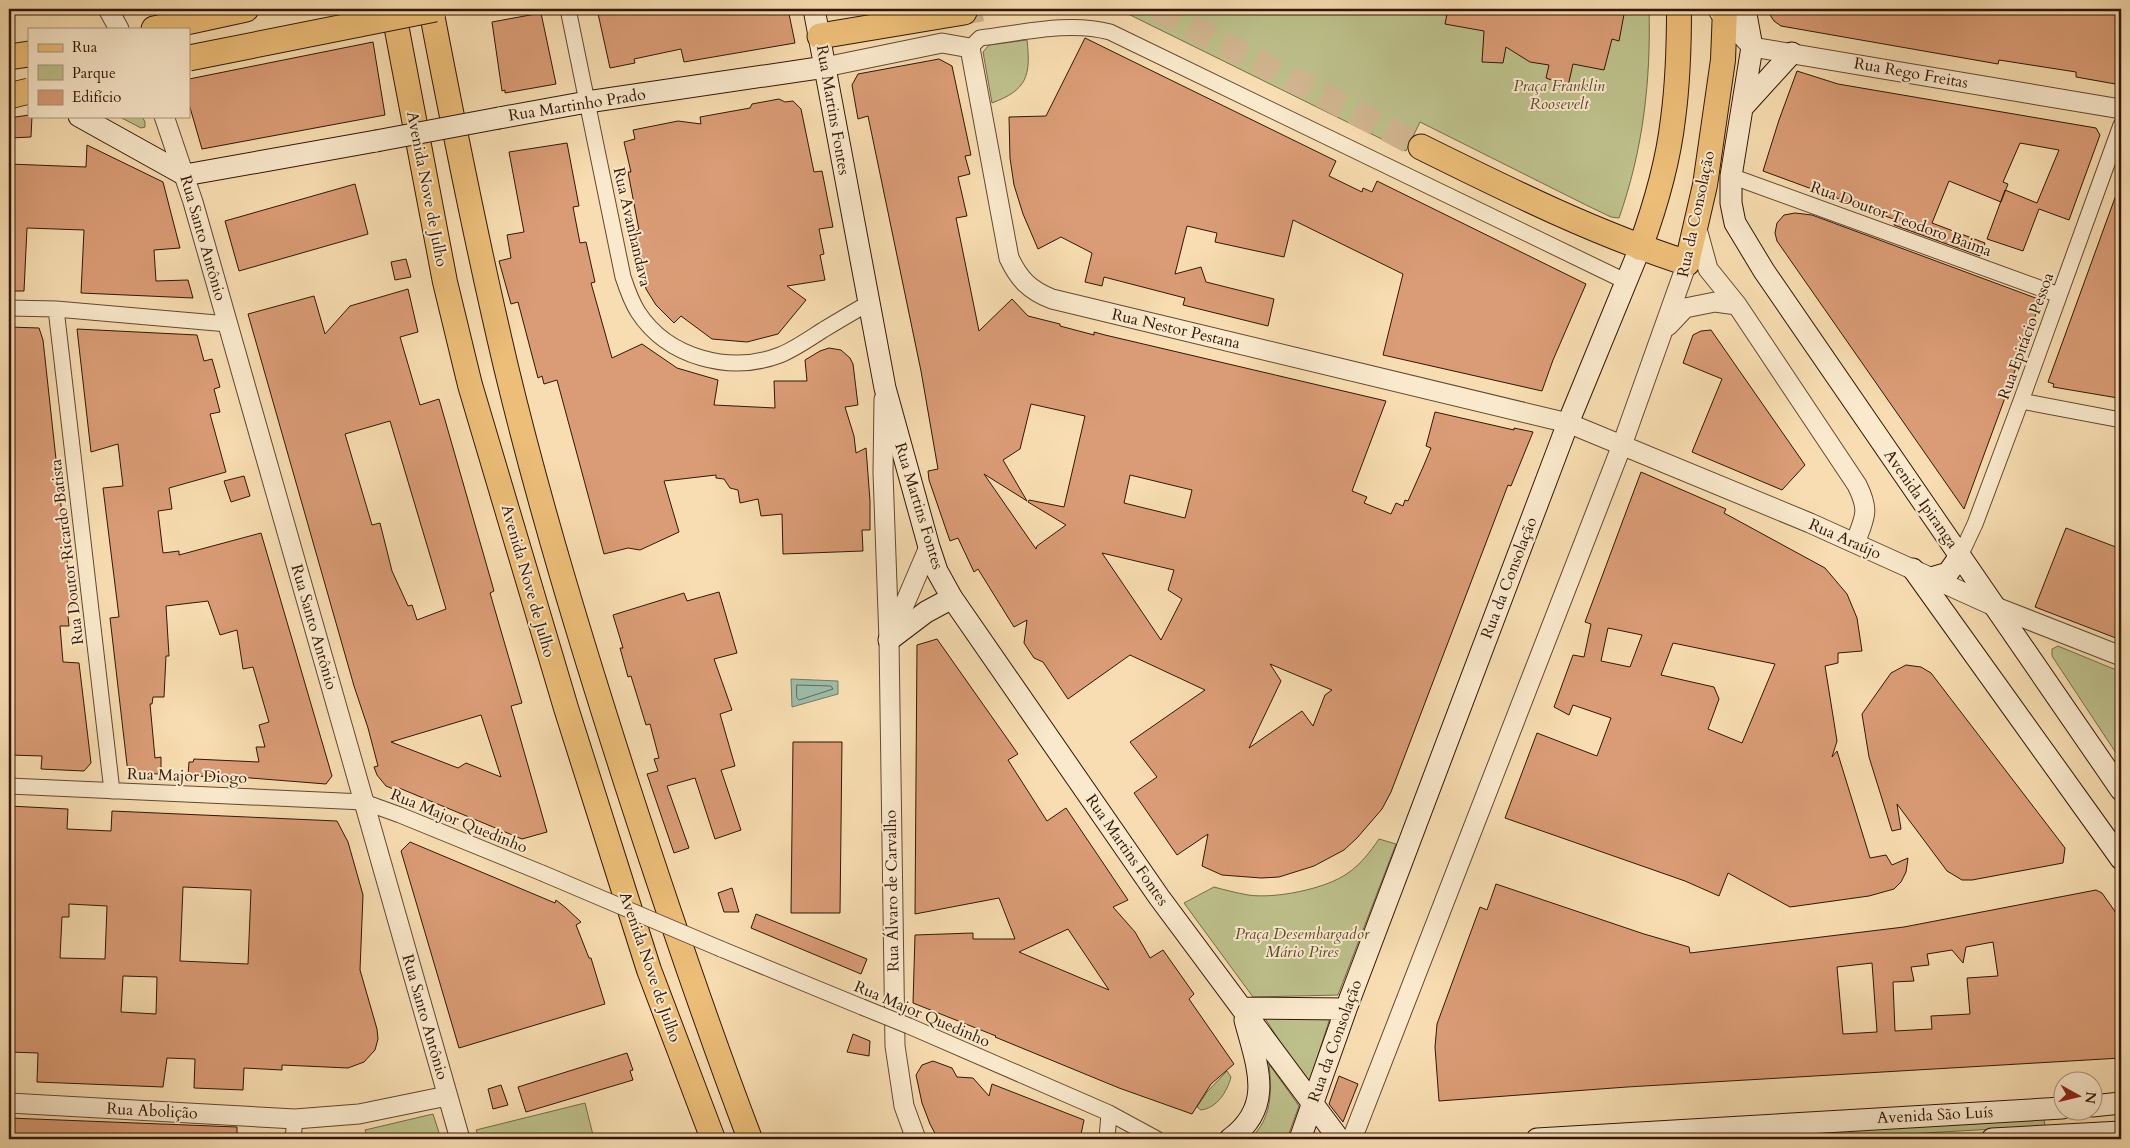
<svg xmlns="http://www.w3.org/2000/svg" width="2130" height="1148" font-family="Cardo,serif">
  <style>
    .green { fill: #bdc08b; stroke: #786b48 }
    .water { fill: #9dbcaa; stroke: #737a68 }
    .lines { fill: none; stroke-linecap: round; stroke-linejoin: round }
    .shore { stroke: #686958; stroke-width: 1 }
    .building { fill: #da9c76; stroke: #331605; fill-rule: evenodd }
    .trunk-tunnel { stroke: #d0b58f; stroke-width: 25; stroke-dasharray: 25 12; stroke-linecap: butt }
    .minor-casing { stroke: #644830; stroke-width: 17 }
    .tertiary-casing { stroke: #644830; stroke-width: 21 }
    .secondary-casing { stroke: #331605; stroke-width: 23 }
    .primary-casing { stroke: #331605; stroke-width: 26 }
    .trunk-casing { stroke: #331605; stroke-width: 27 }
    .minor { stroke: #fae9cc; stroke-width: 15 }
    .tertiary { stroke: #fae9cc; stroke-width: 19 }
    .secondary { stroke: #fae9cc; stroke-width: 21 }
    .primary { stroke: #ecbe78; stroke-width: 24 }
    .trunk { stroke: #ecbe78; stroke-width: 25 }
    .minor-bridge-casing { stroke: #644830; stroke-width: 17; stroke-linecap: butt }
    .secondary-bridge-casing { stroke: #331605; stroke-width: 23; stroke-linecap: butt }
    .trunk-bridge-casing { stroke: #331605; stroke-width: 27; stroke-linecap: butt }
    .minor-bridge { stroke: #fae9cc; stroke-width: 15 }
    .secondary-bridge { stroke: #fae9cc; stroke-width: 21 }
    .trunk-bridge { stroke: #ecbe78; stroke-width: 25 }
    .labels { text-anchor: middle; dominant-baseline: central; stroke-width: 4; stroke-linejoin: round; paint-order: stroke }
    .street-label { font-size: 16px; fill: #331605; stroke: #fae9cc }
    .park-label { font-size: 16px; font-style: italic; fill: #5c492d; stroke: #fae9cc }
  </style>
  <rect width="100%" height="100%" fill="#f7ddb1"/>
  <filter id="stains"><feTurbulence type="fractalNoise" baseFrequency=".004" numOctaves="4"/><feColorMatrix values="0 0 0 0 .2 0 0 0 0 .09 0 0 0 0 .02 0 0 0 .5 -.17"/></filter>
  <radialGradient id="worn" r=".72"><stop offset=".6" stop-color="#630" stop-opacity="0"/><stop offset="1" stop-color="#630" stop-opacity=".3"/></radialGradient>
  <path class="green" d="M1118,9H1649C1651,81 1643,150 1619,218L1611,217L1588,206L1420,122L1406,151Z
    M1027,40C1031,76 1027,90 992,103L983,52L989,45Z
    M118,116H142L145,122V127L141,128Z
    M2058,646L2121,672V759L2118,756L2052,656V649Z
    M1379,839L1396,844L1338,995L1253,997L1184,903L1214,887C1225,890 1237,893 1248,895C1275,899 1326,889 1348,873C1361,864 1370,852 1379,839Z
    M1263,1015L1330,1018L1308,1086Z
    M1269,1064L1299,1106L1287,1139H1250C1272,1118 1272,1093 1269,1064Z
    M1227,1071L1231,1077C1227,1092 1217,1108 1201,1110L1197,1107L1207,1092Z
    M585,1103L594,1139H480L476,1130Z
    M433,1114L441,1139H368L365,1130Z
    M2044,1119L2045,1126L1822,1139H1756V1135Z"/>
  <path class="water" d="M791,679L838,681V694L792,707Z"/>
  <g class="lines">
    <path class="shore" d="M797,685L831,686L833,689L799,700L797,698Z"/>
  </g>
  <path class="building" d="M597,9H788L795,43L684,62L681,49L634,59L635,63L610,68Z
    M1448,9H1625L1619,41L1612,39L1604,70L1573,64L1568,86L1546,78L1549,65L1530,62L1506,47L1503,63L1482,62L1484,31L1445,24Z
    M1766,9H2121V85L2076,77V72L1999,60L1998,64L1781,26L1774,21Z
    M541,13L556,84L505,93V90L502,91L492,22Z
    M1085,38L1336,161L1329,176L1362,192L1363,188L1372,192L1377,181L1586,284L1553,360L1542,391L1383,355L1403,274L1293,220L1284,257L1215,242L1217,233L1187,226L1175,274L1201,267L1206,282L1274,299L1268,326L1183,305L1185,298L1104,277L1102,286L1085,282L1092,253L1061,237L1038,249L1023,214L1014,185L1010,158L1009,117L1046,116Z
    M373,42L385,115L202,149L189,104V79Z
    M939,59L952,66L971,155L965,156L970,174L958,177L967,216L956,218L979,331L1012,299L1028,316L1060,324V326L1094,335V332L1105,335L1386,401L1352,491L1367,497L1364,503L1391,514L1396,503L1403,506L1405,500L1408,501L1424,465L1431,448L1426,446L1435,412L1514,430V428L1533,432L1511,486L1508,485L1391,792L1382,809L1357,838L1344,850L1314,866L1279,877L1261,878L1222,875L1202,866L1208,834L1177,855L1134,793L1157,777L1130,742L1205,690L1130,655L1068,699L1043,662L1034,658L1024,643L1027,620L1014,627L978,569L974,572L958,538L950,541L929,480L928,471L938,469L921,371L868,116L858,119L852,85L858,74ZM1031,404L1085,416L1064,507L1029,500L1028,502L1066,525L1037,546L1036,549L984,474L1027,501L1003,460L1020,449ZM1130,475L1192,490L1185,518L1124,503ZM1102,553L1174,570L1168,590L1182,599L1161,640ZM1270,664L1332,690L1325,695L1313,726L1302,711L1249,748L1281,681Z
    M1797,71L1838,84L2096,128L2100,135L2069,220L2039,209L2023,251L1987,239L2005,190L2037,203L2059,150L2020,143L2003,182L2008,184L2001,202L1949,181L1932,223L1985,243L1980,256L1894,225L1896,220L1763,171L1779,120Z
    M779,99L785,102L793,101L801,109L814,172L822,171L833,227L819,229L824,254L820,255L825,280L787,286L806,300L778,334L747,342L712,339L681,316L674,323L656,305L646,289L631,232L639,230L628,172H631L624,142L635,139L633,130L678,121L701,124L700,117L750,108L752,104Z
    M29,115L32,116L31,137L9,138V118Z
    M567,143L579,206L573,207L580,243L586,242L595,282L591,283L612,358L642,344L677,368L718,380L714,405L775,408L774,381H807L805,360L820,351L829,348L841,350L850,358L853,364L858,405L845,407L854,436L856,453L866,448L870,501V530H862L863,551L783,554L782,514L761,516L758,499L740,503L738,490L730,488L724,479L716,478V475L664,481L679,532L640,550L628,548L604,554L557,380L544,384L542,376L538,378L518,302L511,304L499,261L511,258L507,235L524,232L509,152Z
    M87,145L163,182L180,248L154,250L156,281L188,280L193,298L81,293L84,230L27,228L24,291H9V164L86,167Z
    M355,184L368,234L239,271L225,221Z
    M2120,184H2121V377L2118,398L2053,387L2054,384L2048,382Z
    M1795,213L1812,215L2041,300L1964,509L1777,241L1775,233L1777,223L1784,215Z
    M406,259L411,277L395,280L391,262Z
    M408,289L418,332L400,337L420,405L439,399L494,591L490,593L522,703L511,706L547,832L522,839L399,788L398,791L386,786L377,775L374,767L378,766L368,728L354,686L248,314L314,296L325,334L350,306ZM390,421L446,609L417,620L412,605L408,606L392,571L380,523L372,525L345,434ZM481,715L501,777L466,763L458,768L391,742Z
    M9,327L39,328L43,340L72,606H67L69,626H60L63,662L79,663L91,763L84,771L41,769L42,756L9,755Z
    M77,329L197,335L204,361L212,359L220,387L214,389L220,412L210,414L226,472L169,488L172,509L158,511L163,553L179,551V555L261,533L332,776L326,784L238,777L188,776L189,762H193L194,759L259,762L256,747H265L259,725L269,722L253,667L243,669L237,630L220,635L208,601L166,606L169,656H166L164,697H153L152,704H150L155,758L161,757V774L128,773L110,618L119,617L103,488L123,486L118,444L91,452Z
    M1711,330L1805,465L1782,490L1692,452L1722,379L1683,363L1693,335L1701,331Z
    M1641,472L1726,509L1724,513L1825,568L1847,594L1857,618L1862,651L1838,653V663L1825,666L1837,741L1832,757L1837,751L1870,858L1886,855L1892,865L1908,858L1906,872L1901,882L1894,889L1869,896L1790,907L1728,873L1719,896L1685,881L1505,818L1537,733L1597,756L1611,718L1573,705L1569,715L1554,707L1573,655L1584,657L1591,624L1585,622ZM1608,628L1642,635L1630,667L1601,661ZM1673,643L1775,664L1742,743L1708,729L1719,699L1714,687L1661,675Z
    M244,476L250,496L231,502L224,481Z
    M2066,528L2121,549V640L2035,607Z
    M719,592L737,653L714,659L732,710L720,714L735,766L721,770L741,830L715,839L695,778L667,786L689,848L674,853L647,774L658,771L654,759L659,758L650,724L646,725L631,676L628,677L620,648H623L613,615L684,593L687,601Z
    M937,639L1018,754L1008,760L1047,821L1066,808L1128,900L1113,907L1135,932L1150,958L1163,950L1194,994L1189,999L1234,1064L1211,1084L1192,1114L1119,1088L995,1037L996,1036L913,1003L915,935L973,933V939H1015L999,898L915,914L917,645ZM1068,929L1109,990L1019,952Z
    M1906,665L1921,667L1931,673L2065,848L2063,863L1972,880H1962L1947,871L1897,804L1901,829L1892,831L1869,757L1862,714L1891,673Z
    M793,742H842L840,913H791Z
    M9,806L68,809L67,829L111,831L112,811L337,821L348,842L363,895L360,970L377,1029L378,1039L375,1050L364,1062L348,1068L282,1065V1070L244,1068L243,1090L194,1088L195,1059L167,1058L163,1087L37,1082L38,1053L9,1052ZM183,887L251,890L248,964L180,961ZM69,904L107,906L105,959L60,958L62,917H69ZM123,976L157,977L156,1014L121,1012Z
    M410,842L555,903L556,900L566,908L581,922L576,925L589,958H591L605,1004L459,1048L401,851Z
    M1496,884L1644,934L1689,947L1690,953L1904,927L2096,890L2102,893L2121,920V1058L1627,1087L1439,1101L1435,1047L1437,1024L1480,907L1487,910ZM1993,942L1998,976L1967,978L1970,1014L1931,1016L1932,1029L1895,1031L1893,982L1914,981L1911,967L1929,965L1927,954L1952,950L1963,963L1966,947ZM1872,963L1877,1032L1843,1034L1837,967Z
    M732,888L739,912H724L718,893Z
    M756,914L867,959L861,974L751,928Z
    M853,1034L870,1041L869,1056L847,1052Z
    M627,1053L633,1070L630,1071L633,1080L526,1112L518,1087Z
    M933,1061L952,1068L957,1077L973,1078L989,1096L992,1084L1084,1120L1080,1139L1072,1137L938,1139L930,1124L922,1103L916,1075L922,1065Z
    M1339,1076L1358,1084L1343,1122L1329,1104Z
    M501,1085L508,1105L493,1109L488,1089Z
    M9,1118L237,1127V1139H9Z"/>
  <g class="lines">
    <path class="trunk-tunnel" d="M1157,9L1421,147
      M964,12L982,9"/>
    <g class="minor-casing">
      <path id="minor" d="M568,9L623,277C627,289 631,301 638,312C668,358 730,374 780,355C795,349 809,339 823,330C838,321 853,312 869,303
        M970,48L980,38C1022,33 1069,21 1110,32L1625,281
        M1731,176L2059,295
        M9,308L56,309L228,324
        M56,309L112,791
        M2021,401L2121,420
        M1960,556L1975,524L2021,401L2121,125
        M9,786L364,802L400,815L542,873
        M721,949L862,1007
        M909,1026L1109,1113L1157,1139
        M293,1139L295,1119
        M1107,1139L1109,1113"/>
    </g>
    <g class="tertiary-casing">
      <path id="tertiary" d="M108,9L119,29
        M1719,12L1752,47L2121,109
        M825,67L942,43L970,48L1009,258C1019,279 1029,290 1052,299L1568,423L1810,523L1996,607L2121,656
        M164,116L193,202L460,1139
        M1696,225L1708,269L1737,305L1857,485C1870,511 1865,517 1855,543
        M1668,326L1685,308L1715,302L1737,305
        M884,399L883,473L889,640L895,1046L904,1106L916,1139
        M891,636L929,547
        M9,1103L295,1119L359,1114L447,1096
        M1352,1139L1622,445L1687,263"/>
    </g>
    <g class="secondary-casing">
      <path id="secondary" d="M814,9L885,388L929,547L937,571L952,598L1159,897L1339,1139
        M1745,9L1752,47L1731,176V203L1735,223L1764,271L2121,790
        M1742,108L1792,53
        M79,116L185,175L376,141
        M499,118L587,102L825,67
        M1913,569L2121,859
        M1931,578L1948,573L1960,556
        M889,640L926,612L952,598
        M1242,1008L1346,1009
        M2092,1106L2121,1103
        M1230,1139C1275,1106 1257,1066 1245,1020
        M1300,1139L1346,1009L1568,423L1640,248
        M1537,1139L2062,1108
        M1992,1139L2121,1132"/>
    </g>
    <g class="primary-casing">
      <path id="primary" d="M393,9L445,282L470,385L566,708L649,970L713,1139
        M431,9C454,129 478,249 506,367C540,508 582,645 626,782C665,902 705,1021 750,1139
        M1640,248C1655,207 1668,163 1673,119C1678,82 1679,46 1679,9
        M1687,263L1705,185L1723,60L1725,9"/>
    </g>
    <g class="trunk-casing">
      <path id="trunk" d="M154,29L246,9
        M820,36L964,12
        M9,57L29,54
        M1421,147C1508,190 1594,233 1687,263"/>
    </g>
    <use href="#minor" class="minor"/>
    <use href="#tertiary" class="tertiary"/>
    <use href="#secondary" class="secondary"/>
    <use href="#primary" class="primary"/>
    <use href="#trunk" class="trunk"/>
    <g class="minor-bridge-casing">
      <path id="minor-bridge" d="M542,873L721,949
        M862,1007L909,1026"/>
    </g>
    <g class="secondary-bridge-casing">
      <path id="secondary-bridge" d="M376,141L499,118"/>
    </g>
    <g class="trunk-bridge-casing">
      <path id="trunk-bridge" d="M189,58L435,9
        M9,96L29,91"/>
    </g>
    <use href="#minor-bridge" class="minor-bridge"/>
    <use href="#secondary-bridge" class="secondary-bridge"/>
    <use href="#trunk-bridge" class="trunk-bridge"/>
  </g>
  <g class="labels">
    <g class="street-label">
      <text transform="translate(1911 73) rotate(10)">Rua Rego Freitas</text>
      <text transform="translate(577 105) rotate(-9)">Rua Martinho Prado</text>
      <text transform="translate(833 110) rotate(80)">Rua Martins Fontes</text>
      <text transform="translate(427 189) rotate(79)">Avenida Nove de Julho</text>
      <text transform="translate(1696 214) rotate(-78)">Rua da Consolação</text>
      <text transform="translate(1901 219) rotate(20)">Rua Doutor Teodoro Baima</text>
      <text transform="translate(632 227) rotate(77)">Rua Avanhandava</text>
      <text transform="translate(203 238) rotate(74)">Rua Santo Antônio</text>
      <text transform="translate(1176 329) rotate(13)">Rua Nestor Pestana</text>
      <text transform="translate(2026 336) rotate(-70)">Rua Epitácio Pessoa</text>
      <text transform="translate(1921 499) rotate(55)">Avenida Ipiranga</text>
      <text transform="translate(919 506) rotate(73)">Rua Martins Fontes</text>
      <text transform="translate(1845 539) rotate(24)">Rua Araújo</text>
      <text transform="translate(67 552) rotate(-97)">Rua Doutor Ricardo Batista</text>
      <text transform="translate(1509 578) rotate(-69)">Rua da Consolação</text>
      <text transform="translate(528 581) rotate(74)">Avenida Nove de Julho</text>
      <text transform="translate(314 627) rotate(74)">Rua Santo Antônio</text>
      <text transform="translate(187 776) rotate(2)">Rua Major Diogo</text>
      <text transform="translate(459 821) rotate(22)">Rua Major Quedinho</text>
      <text transform="translate(1127 850) rotate(55)">Rua Martins Fontes</text>
      <text transform="translate(892 891) rotate(-91)">Rua Álvaro de Carvalho</text>
      <text transform="translate(650 967) rotate(71)">Avenida Nove de Julho</text>
      <text transform="translate(922 1014) rotate(23)">Rua Major Quedinho</text>
      <text transform="translate(425 1017) rotate(74)">Rua Santo Antônio</text>
      <text transform="translate(1335 1041) rotate(-70)">Rua da Consolação</text>
      <text transform="translate(152 1111) rotate(3)">Rua Abolição</text>
      <text transform="translate(1935 1115) rotate(-3)">Avenida São Luís</text>
    </g>
    <g class="park-label">
      <text x="1559" y="86">Praça Franklin<tspan x="1559" dy="18">Roosevelt</tspan></text>
      <text x="1302" y="934">Praça Desembargador<tspan x="1302" dy="18">Mário Pires</tspan></text>
    </g>
  </g>
  <rect width="2130" height="1148" fill="none" stroke="#f7ddb1" stroke-width="30"/>
  <rect x="10" y="10" width="2110" height="1128" fill="none" stroke="#331605" stroke-width="2.5"/>
  <rect x="15" y="15" width="2100" height="1118" fill="none" stroke="#331605"/>
  <rect x="28" y="28" width="162" height="90" fill="#fae9cc" stroke="#aa957c"/>
  <rect x="38" y="44" width="25" height="8" fill="#ecbe78" stroke="#aa957c"/>
  <text x="72" y="52" font-size="15" fill="#331605">Rua</text>
  <rect x="38" y="65" width="25" height="15" fill="#bdc08b" stroke="#aa957c"/>
  <text x="72" y="78" font-size="15" fill="#331605">Parque</text>
  <rect x="38" y="90" width="25" height="15" fill="#da9c76" stroke="#aa957c"/>
  <text x="72" y="102" font-size="15" fill="#331605">Edifício</text>
  <g transform="translate(2078 1096) rotate(98)"><circle r="24" fill="#fae9cc" stroke="#aa957c"/>
  <path d="M0-4L9 19L0 12L-9 19Z" fill="#8f2418"/>
  <text y="-8" font-size="14" font-weight="bold" text-anchor="middle" fill="#331605">N</text>
  </g>
  <rect width="100%" height="100%" filter="url(#stains)"/>
  <rect width="100%" height="100%" fill="url(#worn)"/>
</svg>
